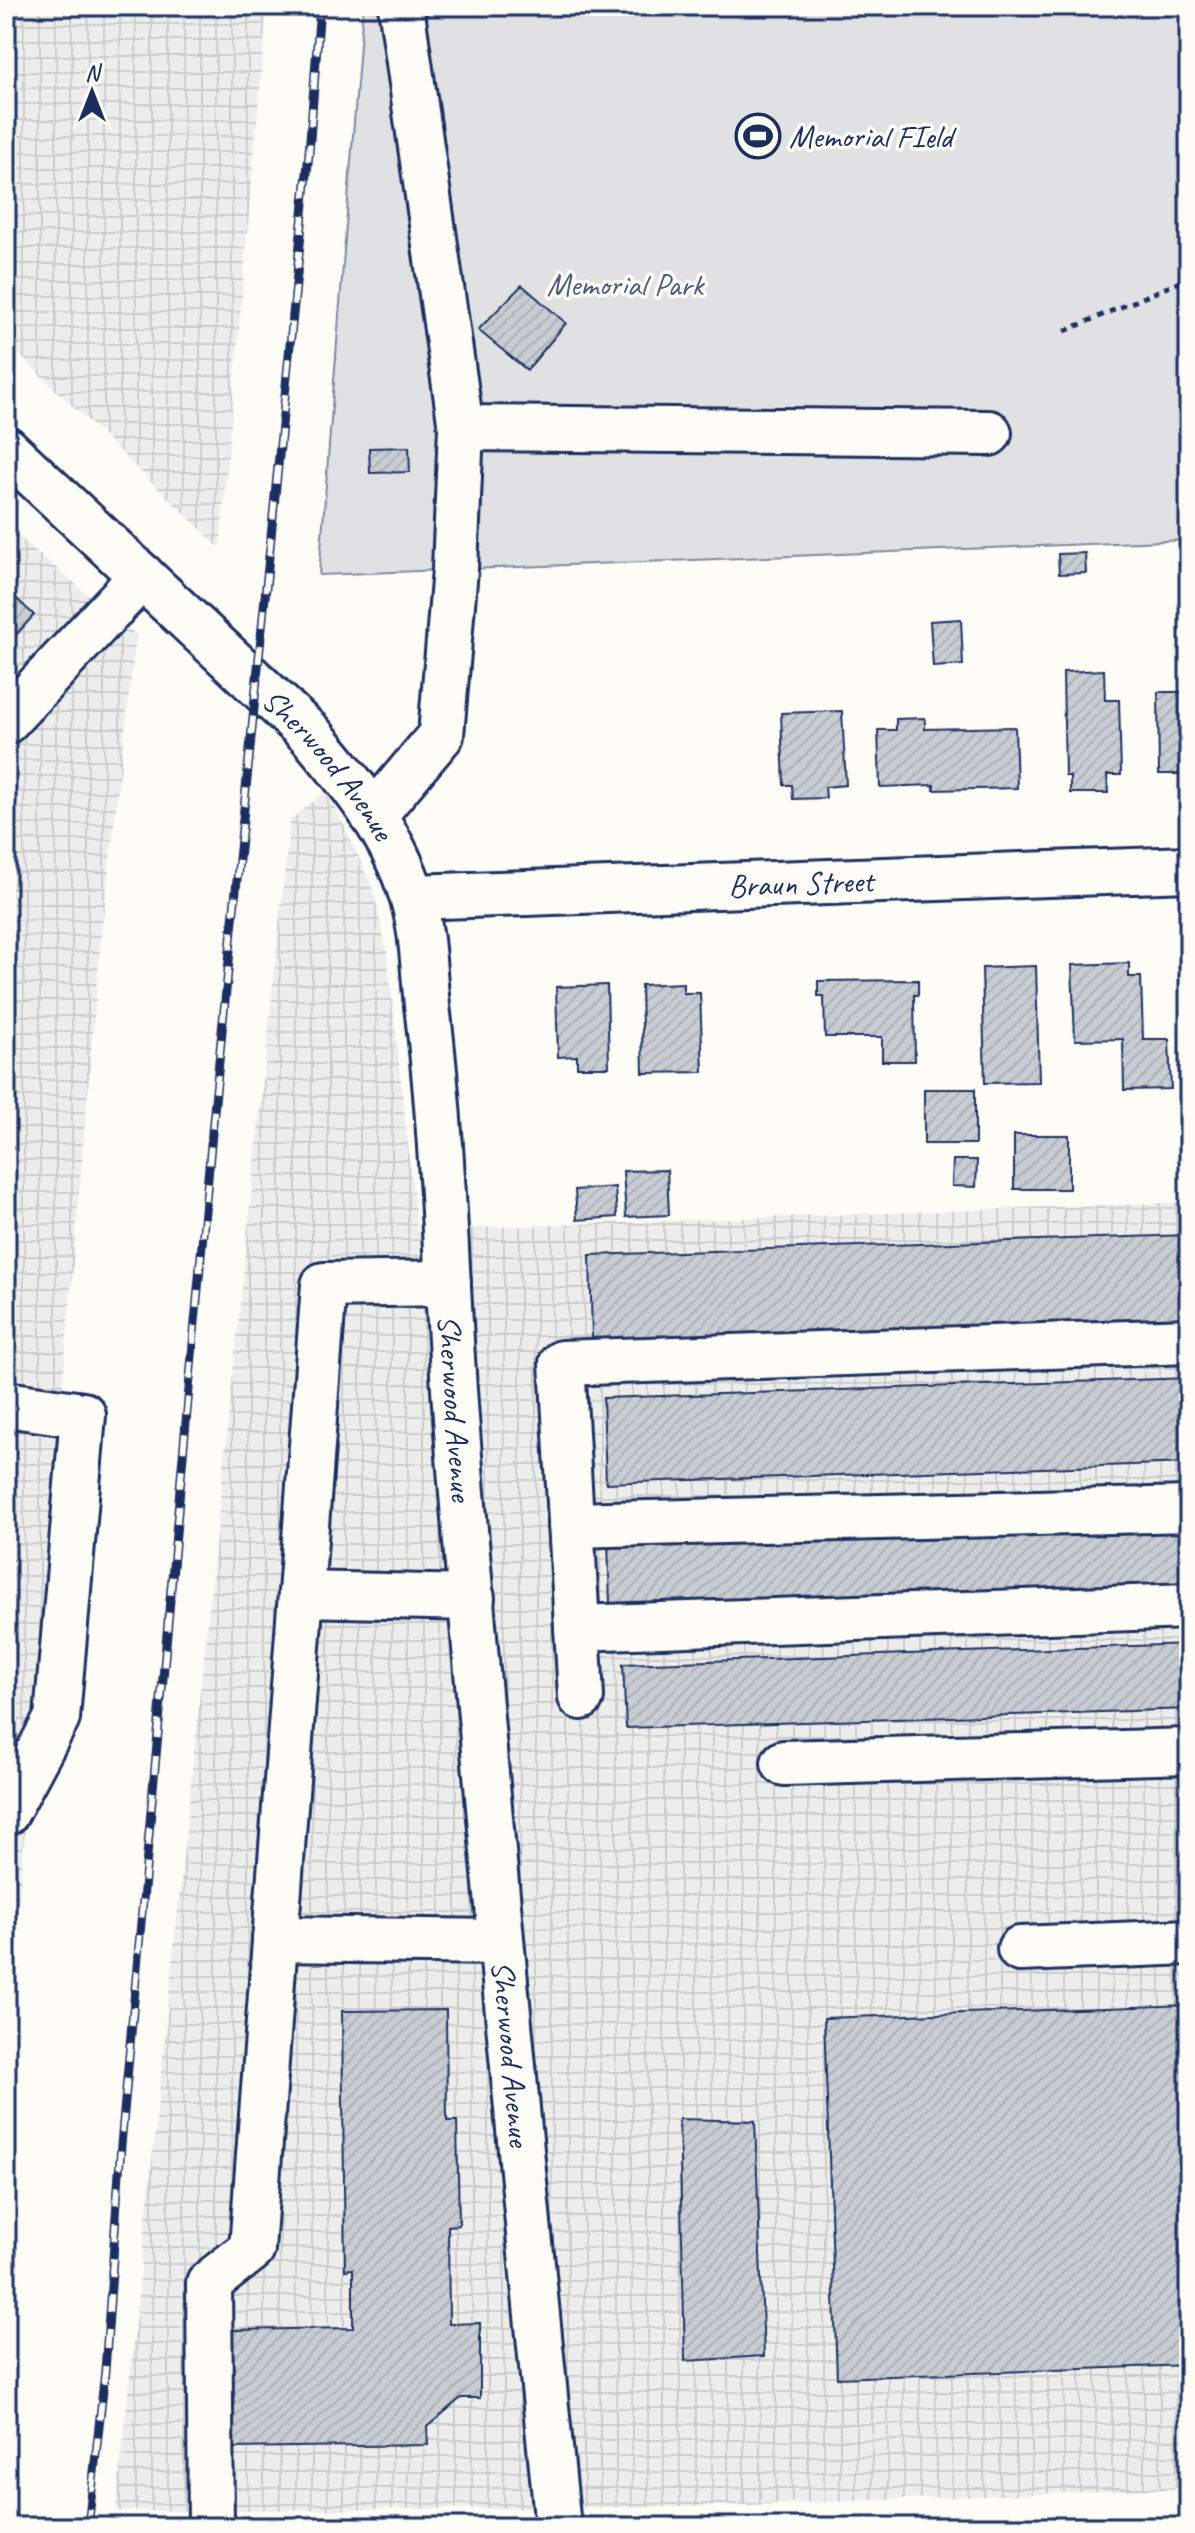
<svg xmlns="http://www.w3.org/2000/svg" width="1195" height="2533" font-family="Caveat,sans-serif">
  <style>
    .industrial { fill: url(#industrial-grid) }
    .green { fill: #e0e1e3; stroke: #7e88a0; stroke-width: 2 }
    .building { fill: url(#building-hatch); stroke: #1b2f5e; stroke-width: 2 }
    .lines { fill: none; stroke-linecap: round; stroke-linejoin: round }
    .minor-casing { stroke: #1b2f5e; stroke-width: 50 }
    .path { stroke: #1b2f5e; stroke-width: 5; stroke-dasharray: 6 6; stroke-linecap: butt }
    .minor { stroke: #fdfcf7; stroke-width: 44 }
    .rail-casing { stroke: #1b2f5e; stroke-width: 9 }
    .rail { stroke: #fdfcf7; stroke-width: 6; stroke-dasharray: 18; stroke-linecap: butt }
    .labels { text-anchor: middle; dominant-baseline: central; stroke-width: 7; stroke-linejoin: round; paint-order: stroke }
    .poi-label { font-size: 32px; fill: #1b2f5e; stroke: #fdfcf7; text-anchor: start }
    .park-label { font-size: 32px; fill: #4c5c7f; stroke: #fdfcf7 }
    .street-label { font-size: 32px; fill: #1b2f5e; stroke: #fdfcf7 }
  </style>
  <defs>
    <pattern id="industrial-grid" width="8" height="8" patternUnits="userSpaceOnUse" patternTransform="scale(2)"><rect width="8" height="8" fill="#edeeec"/><path d="M0 4h8M4 0v8" fill="none" stroke="#cbcccd"/></pattern>
    <pattern id="building-hatch" width="6" height="6" patternUnits="userSpaceOnUse" patternTransform="scale(2)"><rect width="6" height="6" fill="#c9ccd3"/><path d="M-1 1l2-2M0 6l6-6M5 7l2-2" fill="none" stroke="#acb0b8"/></pattern>
  </defs>
  <rect width="100%" height="100%" fill="#fdfcf7"/>
  <filter id="ink" filterUnits="userSpaceOnUse"><feTurbulence type="fractalNoise" baseFrequency=".0125" numOctaves="2"/><feDisplacementMap in="SourceGraphic" scale="16" xChannelSelector="R" yChannelSelector="G"/><feConvolveMatrix kernelMatrix="1 2 1 2 8 2 1 2 1" color-interpolation-filters="sRGB"/></filter>
  <g filter="url(#ink)">
    <path class="industrial" d="M6,6H267L220,548L6,342Z
      M6,526L136,635L101,936L6,2052Z
      M325,792L339,814L373,889L387,953L417,1230L1189,1202V2488L695,2507L116,2511L290,820Z"/>
    <path class="green" d="M363,6H1189V540L319,575Z"/>
    <path class="building" d="M522,285L566,323L527,370L478,330Z
      M409,447L410,472L370,473L369,448Z
      M1085,553L1086,573L1059,574L1058,554Z
      M6,589L34,615L6,646Z
      M961,619L963,665L933,667L930,621Z
      M1104,670L1105,700H1119L1121,775H1107L1108,793H1070V776H1065L1063,672Z
      M1158,692H1189V774H1159Z
      M842,711L846,785L825,787L826,798L793,799L792,785H784L781,713Z
      M925,718V729L1015,727L1017,788L934,790V785L880,787L878,730H896V719Z
      M1129,963V977H1141L1143,1039H1169L1171,1089L1124,1090L1123,1039L1075,1040L1072,965Z
      M1036,966L1039,1082L985,1083L982,968Z
      M918,980V995H914L915,1061H882V1037H825L824,996H818V981Z
      M683,983V993H700L703,1072L643,1073L641,985Z
      M607,985L609,1067H577V1056L558,1057L556,987Z
      M924,1089H975V1144H924Z
      M1183,1119H1189V1177H1183Z
      M1014,1135H1069V1189H1014Z
      M953,1160H977L976,1187L952,1186Z
      M667,1170L669,1215L626,1217L623,1171Z
      M615,1187L617,1217L577,1220L575,1190Z
      M1189,1235V1320L592,1339L590,1255Z
      M1189,1378V1463L606,1483L603,1398Z
      M1189,1521V1586L610,1605L608,1541Z
      M1189,1644V1709L626,1728L623,1664Z
      M1189,2005V2365L837,2378L824,2018Z
      M446,2010L447,2121H457L459,2225L448,2226L449,2324L480,2323V2398H461L427,2427L428,2445L232,2448L231,2330L353,2328V2269L345,2270L342,2011Z
      M679,2119L755,2121L764,2356L685,2361Z"/>
    <g class="lines">
      <g class="minor-casing">
        <g id="minor">
          <path d="M461,428L989,433"/>
          <path id="s1" d="M6,449L310,734C352,783 393,833 412,896C424,934 423,976 428,1014C444,1148 446,1284 456,1418C485,1788 521,2158 558,2527"/>
          <path d="M6,721L142,576"/>
          <path d="M373,816L441,735L455,569L461,428L401,6"/>
          <path id="s2" d="M413,897L1189,869"/>
          <path d="M6,1404L83,1415L57,1718L6,1813"/>
          <path d="M571,1525L1189,1509"/>
          <path d="M301,1594L472,1598"/>
          <path d="M577,1628L1189,1606"/>
          <path d="M581,1697L562,1363L1189,1341"/>
          <path d="M784,1763L1189,1751"/>
          <path d="M275,1939L501,1942"/>
          <path d="M1020,1949L1189,1942"/>
          <path d="M211,2527L209,2283L252,2249L324,1285L448,1283"/>
        </g>
      </g>
      <path class="path" d="M1065,331L1189,278"/>
      <use href="#minor" class="minor"/>
      <g class="rail-casing">
        <path id="rail" d="M88,2527L105,2371L121,2145L213,1122L309,153L320,6"/>
      </g>
      <use href="#rail" class="rail"/>
    </g>
  </g>
  <defs>
    <g id="stadium-ring" transform="scale(2.3)"><circle r="9.5" fill="#fdfcf7" stroke="#1b2f5e" stroke-width="1.5"/><path d="M0-5a6.5 5 0 1 0 0 10a6.5 5 0 1 0 0-10ZM-3.5-1.8h7v3.6h-7Z" fill="#1b2f5e"/></g>
  </defs>
  <g fill-rule="evenodd">
    <use href="#stadium-ring" x="758" y="136"/>
  </g>
  <g class="labels">
    <g class="poi-label">
      <text x="789" y="136">Memorial FIeld</text>
    </g>
    <g class="park-label">
      <text x="625" y="284">Memorial Park</text>
    </g>
    <g class="street-label">
      <text stroke="none"><textPath href="#s1" startOffset="452">Sherwood Avenue</textPath></text>
      <text stroke="none"><textPath href="#s2" startOffset="388">Braun Street</textPath></text>
      <text stroke="none"><textPath href="#s1" startOffset="1124">Sherwood Avenue</textPath></text>
      <text stroke="none"><textPath href="#s1" startOffset="1772">Sherwood Avenue</textPath></text>
    </g>
  </g>
  <rect width="1195" height="2533" fill="none" stroke="#fdfcf7" stroke-width="32"/>
  <rect x="16" y="16" width="1163" height="2501" fill="none" stroke="#1b2f5e" stroke-width="3" filter="url(#ink)"/>
  <g transform="translate(92 92)" stroke="#fdfcf7" stroke-width="6" paint-order="stroke">
  <path d="M0-6L14 30L0 20L-14 30Z" fill="#1b2f5e"/>
  <text y="-12" font-size="22" font-weight="bold" text-anchor="middle" fill="#1b2f5e">N</text>
  </g>
</svg>
